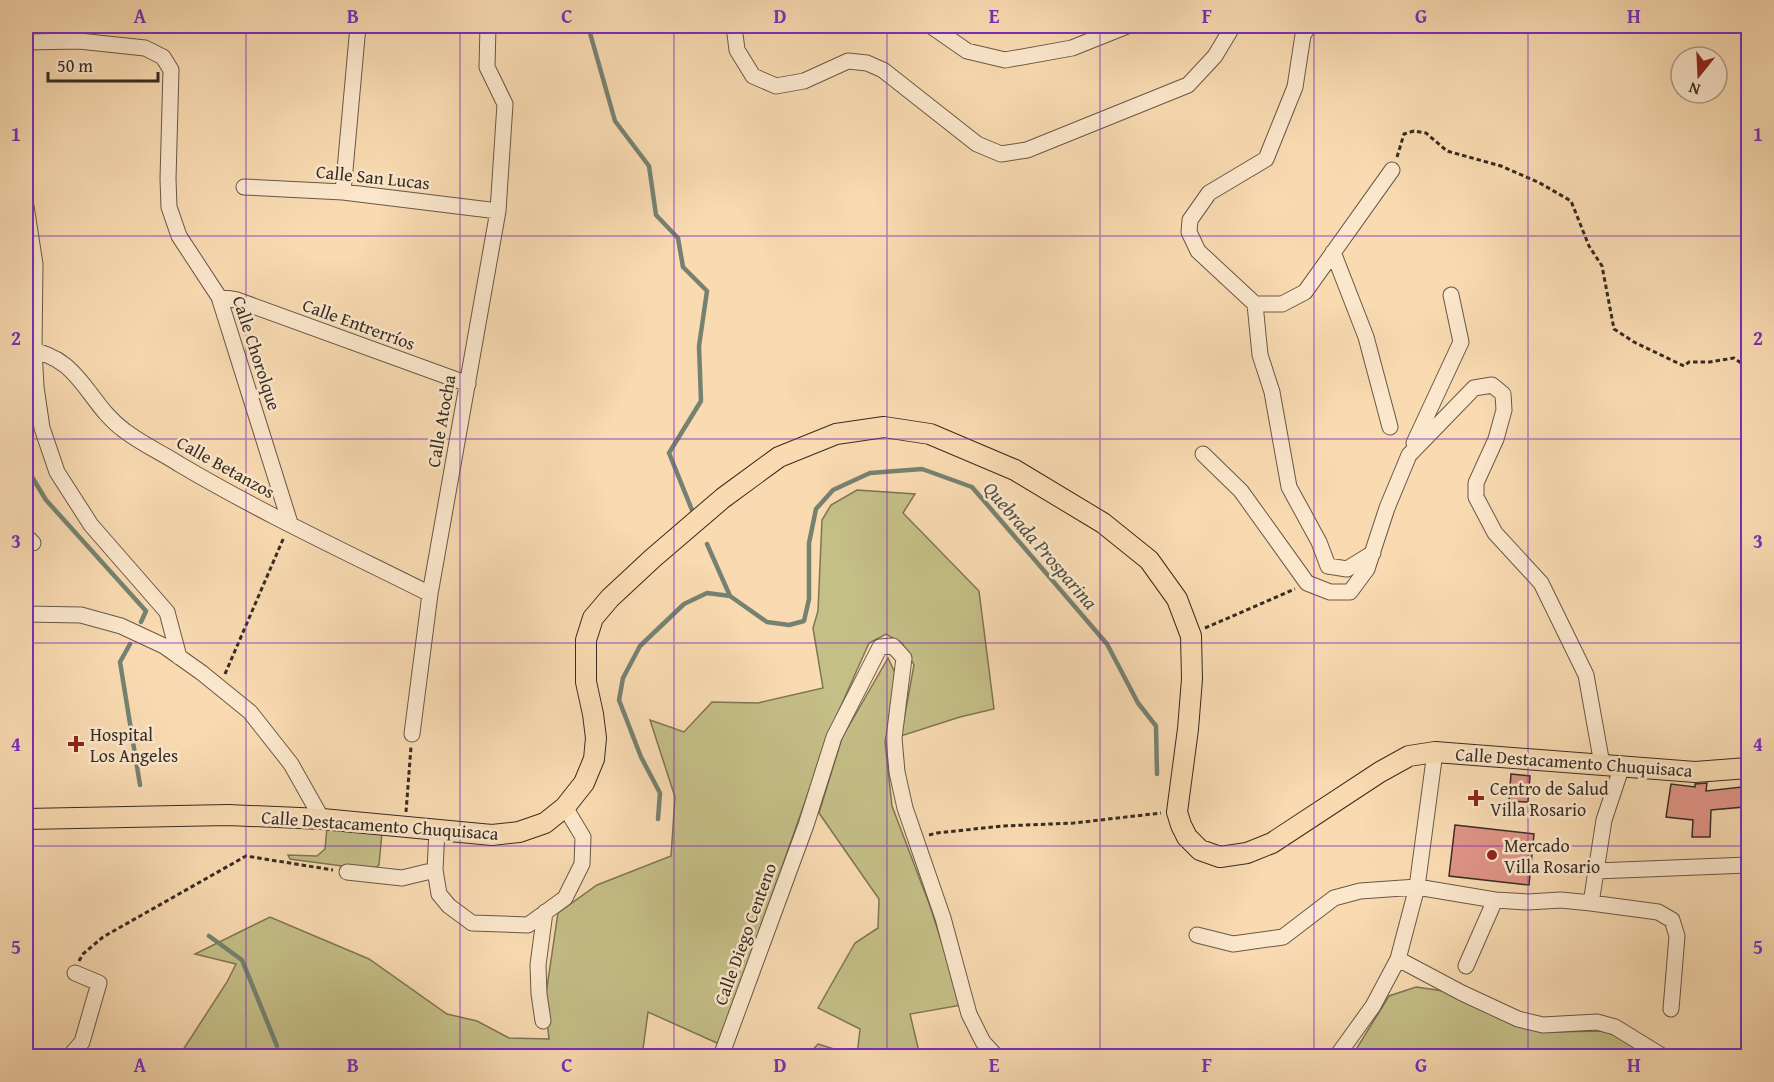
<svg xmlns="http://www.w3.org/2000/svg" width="1774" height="1082" font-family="'Gentium Book Plus',serif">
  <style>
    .green { fill: #c4be87; stroke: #7e7554; stroke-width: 1.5 }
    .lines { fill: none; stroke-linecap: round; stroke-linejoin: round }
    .stream { stroke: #758272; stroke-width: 4.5 }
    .building { fill: #e09487; stroke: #372c22; stroke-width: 1.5 }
    .minor-casing { stroke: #685846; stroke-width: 17 }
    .major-casing { stroke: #372c22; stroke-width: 22 }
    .path { stroke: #372c22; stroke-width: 3; stroke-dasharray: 4.5 3; stroke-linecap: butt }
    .minor { stroke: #fbe7cc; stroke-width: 15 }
    .major { stroke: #f9dab1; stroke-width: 20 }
    .grid { fill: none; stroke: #7b2cbf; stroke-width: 1.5; stroke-opacity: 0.55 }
    .poi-dot { fill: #8f2418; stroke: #fbe7cc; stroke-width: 2 }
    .labels { text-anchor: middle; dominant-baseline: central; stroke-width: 5; stroke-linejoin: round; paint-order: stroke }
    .street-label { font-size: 18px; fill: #372c22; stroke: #fbe7cc }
    .poi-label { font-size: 18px; fill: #372c22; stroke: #fbe7cc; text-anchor: start }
    .water-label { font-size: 20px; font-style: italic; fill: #515043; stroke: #fbe7cc }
    .neatline { fill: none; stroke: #7b2cbf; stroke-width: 2 }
    .grid-label { font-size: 20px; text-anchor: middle; font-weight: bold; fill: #7b2cbf }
  </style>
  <rect width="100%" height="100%" fill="#f9dab1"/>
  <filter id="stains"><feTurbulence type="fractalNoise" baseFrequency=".00333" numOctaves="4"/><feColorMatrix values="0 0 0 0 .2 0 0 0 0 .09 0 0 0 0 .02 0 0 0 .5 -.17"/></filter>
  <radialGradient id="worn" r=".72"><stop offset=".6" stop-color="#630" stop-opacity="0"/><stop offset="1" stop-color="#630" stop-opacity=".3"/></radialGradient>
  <path class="green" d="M857,490L915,494L903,513L979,591L994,709L960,717L901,736L914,665L902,643L886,634L869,643L832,726L719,1044L648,1012L642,1056H179L227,982L236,964L195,954L270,917L369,959L447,1014L477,1021L509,1038L549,1039L545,1001L558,913L597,885L671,856L675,797L650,720L684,732L712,702L758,703L823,688L813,628L818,611L822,520L831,505Z
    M888,658L898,679L885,742L892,806L930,906L962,1005L910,1014L920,1056H857L860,1029L818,1008L855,943L878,928L879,899L819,813L842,738Z
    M327,827L382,832L379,865L372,870L290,859L288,855L317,856L325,849Z
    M1416,987L1458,993L1523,1026L1551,1032L1605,1031L1634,1043L1648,1056H1352L1389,996Z
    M818,1044L856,1056H807Z"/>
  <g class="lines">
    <path class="stream" d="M588,26L615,121L649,166L656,215L678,238L683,267L707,291L699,346L701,401L669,453L694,515
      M26,467L46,500L146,611L141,622
      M707,544L730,596L767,622L789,625L804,621L809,599V543L816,509L833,490L870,473L922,469L972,487L1107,644L1138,703L1156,726L1157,774
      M130,644L120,662L140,785
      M658,819L660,793L641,757L619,700L623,678L640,646L684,604L707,593L730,596
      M209,936L242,960L277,1046"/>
  </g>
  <path class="building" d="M1511,774L1530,776L1528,802L1509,801Z
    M1707,783L1706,791L1742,787L1744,807L1711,810L1710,837H1692L1693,820L1666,817L1671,784L1695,787V784Z
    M1455,825L1534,834L1529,885L1449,876Z"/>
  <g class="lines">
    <g class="minor-casing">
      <path id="minor" d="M734,26L737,50L753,76L776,86L804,81L848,61L867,63L883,70L977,144L1001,154L1027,150L1188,85L1215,56L1233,26
        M931,26L967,51L1005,60L1072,48L1127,26
        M1309,26L1303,35L1295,87L1266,159L1209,193L1190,220L1189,232L1198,251L1255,304L1260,355L1272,392L1289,487L1319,542L1328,566L1347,569L1373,553
        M26,42L79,41L145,48L163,57L171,70L168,179L169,207L179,236L219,297L290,523
        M244,187L343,192L498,211
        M343,192L358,26
        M26,206L35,264L34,350L36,387L42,428L57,472L91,525L167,612L179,657
        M1333,252L1366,337L1390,427
        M219,297L237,300L468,384
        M1255,304H1282L1305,292L1392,170
        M27,350C81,356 87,404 125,431C142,444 162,453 179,464C260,512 346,552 430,594
        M1414,443L1461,342L1451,295
        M1203,454L1241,491L1307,583L1330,592H1350L1367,569L1387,508L1409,455L1474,388L1492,385L1503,394L1504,410L1496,439L1476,483V497L1495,533L1541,583L1586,675L1602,764
        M26,536L33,543
        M26,614L81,615L121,626L164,646L202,673L250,712L291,764L322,819
        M412,734L430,594L498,211L505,104L487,67L488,26
        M435,870L439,894L449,906L472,923L528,925L565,898L582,864L583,837L565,807
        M1596,871L1748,865
        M347,872L402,878L435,870L437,830
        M1591,903L1604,820L1622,766
        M1197,935L1233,944L1283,937L1334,898L1360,891L1417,887L1495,900L1528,902L1561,900L1591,903L1658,912L1672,920L1677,936L1671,1009
        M1398,959L1462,993L1518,1019L1543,1025L1597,1022L1615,1027L1662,1056
        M1466,966L1495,900
        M543,1021L539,994L538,965L545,912
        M70,1056L82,1042L99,983L75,973
        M721,1056L806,825L834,737L880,647L893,646L904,658L894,738L897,772L905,808L943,918L969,1014L983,1042L996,1056
        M1337,1056L1373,1006L1398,959L1417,887L1435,752"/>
    </g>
    <g class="major-casing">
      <path id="major" d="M26,819L228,815L322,819L492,835L519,832L545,823L565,807L584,783L594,759L596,738L593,714L586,682V640L593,618L610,598L653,558L723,498L779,457L836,434L884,427L930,434L1015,470L1103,523L1149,560L1177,599L1191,636L1192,679L1188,729L1177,812L1181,825L1187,837L1200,850L1220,857L1247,853L1272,843L1380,772L1409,756L1435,752L1695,772L1748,768"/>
    </g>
    <path class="path" d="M1397,157L1404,134L1414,131L1426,133L1447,151L1501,166L1538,182L1571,201L1589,246L1602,266L1614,329L1634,342L1684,366L1689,362H1710L1734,358L1741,363L1747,356L1748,357
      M1205,628L1295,589
      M225,674L284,537
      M406,812L411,747
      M929,835L937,833L1002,826L1074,823L1161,813
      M79,961L83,954L103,937L246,856L333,870"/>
    <use href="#minor" class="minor"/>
    <use href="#major" class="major"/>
  </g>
  <path class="grid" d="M246,26V1056M460,26V1056M674,26V1056M887,26V1056M1100,26V1056M1314,26V1056M1528,26V1056M26,236H1748M26,439H1748M26,643H1748M26,846H1748"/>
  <g class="poi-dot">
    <path d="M73 735h6v6h6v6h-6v6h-6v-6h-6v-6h6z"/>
    <path d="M1473 789h6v6h6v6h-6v6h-6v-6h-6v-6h6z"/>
    <circle cx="1492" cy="855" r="6"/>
  </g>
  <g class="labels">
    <g class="street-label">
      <text transform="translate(373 177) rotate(6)">Calle San Lucas</text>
      <text transform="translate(359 324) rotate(20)">Calle Entrerríos</text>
      <text transform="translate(257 353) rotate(72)">Calle Chorolque</text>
      <text transform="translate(441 421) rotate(-80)">Calle Atocha</text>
      <text transform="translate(226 467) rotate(29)">Calle Betanzos</text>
      <text transform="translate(1574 762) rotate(4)">Calle Destacamento Chuquisaca</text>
      <text transform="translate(380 825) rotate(4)">Calle Destacamento Chuquisaca</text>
      <text transform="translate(745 934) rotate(-70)">Calle Diego Centeno</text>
    </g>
    <g class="poi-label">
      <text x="90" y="734">Hospital<tspan x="90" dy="21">Los Angeles</tspan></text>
      <text x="1490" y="788">Centro de Salud<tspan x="1490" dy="21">Villa Rosario</tspan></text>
      <text x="1504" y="845">Mercado<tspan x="1504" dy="21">Villa Rosario</tspan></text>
    </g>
    <g class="water-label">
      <text transform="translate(1041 545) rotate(49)">Quebrada Prosparina</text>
    </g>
  </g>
  <rect width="1774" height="1082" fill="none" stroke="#f9dab1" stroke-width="66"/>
  <g transform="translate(1699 75) rotate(198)"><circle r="28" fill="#fbe7cc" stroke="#ad9c88" stroke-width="1.5"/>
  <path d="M0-4.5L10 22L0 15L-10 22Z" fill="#8f2418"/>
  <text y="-9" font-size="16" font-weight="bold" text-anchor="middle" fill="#372c22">N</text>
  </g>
  <path d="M48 72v9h110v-9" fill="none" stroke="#372c22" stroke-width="3"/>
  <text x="57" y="72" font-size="18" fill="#372c22" stroke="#fbe7cc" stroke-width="4.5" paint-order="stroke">50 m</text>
  <rect x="33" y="33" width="1708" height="1016" class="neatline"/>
  <g class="grid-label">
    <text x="140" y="23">A</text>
    <text x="353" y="23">B</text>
    <text x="567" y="23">C</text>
    <text x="780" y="23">D</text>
    <text x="994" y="23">E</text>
    <text x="1207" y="23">F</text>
    <text x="1421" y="23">G</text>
    <text x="1634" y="23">H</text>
    <text x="16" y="141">1</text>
    <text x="1758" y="141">1</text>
    <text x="16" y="345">2</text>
    <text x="1758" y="345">2</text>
    <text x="16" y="548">3</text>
    <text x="1758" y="548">3</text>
    <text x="16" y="751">4</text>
    <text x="1758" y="751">4</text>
    <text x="16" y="954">5</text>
    <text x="1758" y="954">5</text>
    <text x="140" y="1072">A</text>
    <text x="353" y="1072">B</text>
    <text x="567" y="1072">C</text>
    <text x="780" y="1072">D</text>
    <text x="994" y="1072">E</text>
    <text x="1207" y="1072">F</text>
    <text x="1421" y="1072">G</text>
    <text x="1634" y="1072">H</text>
  </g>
  <rect width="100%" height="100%" filter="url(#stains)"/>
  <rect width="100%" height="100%" fill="url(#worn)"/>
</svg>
